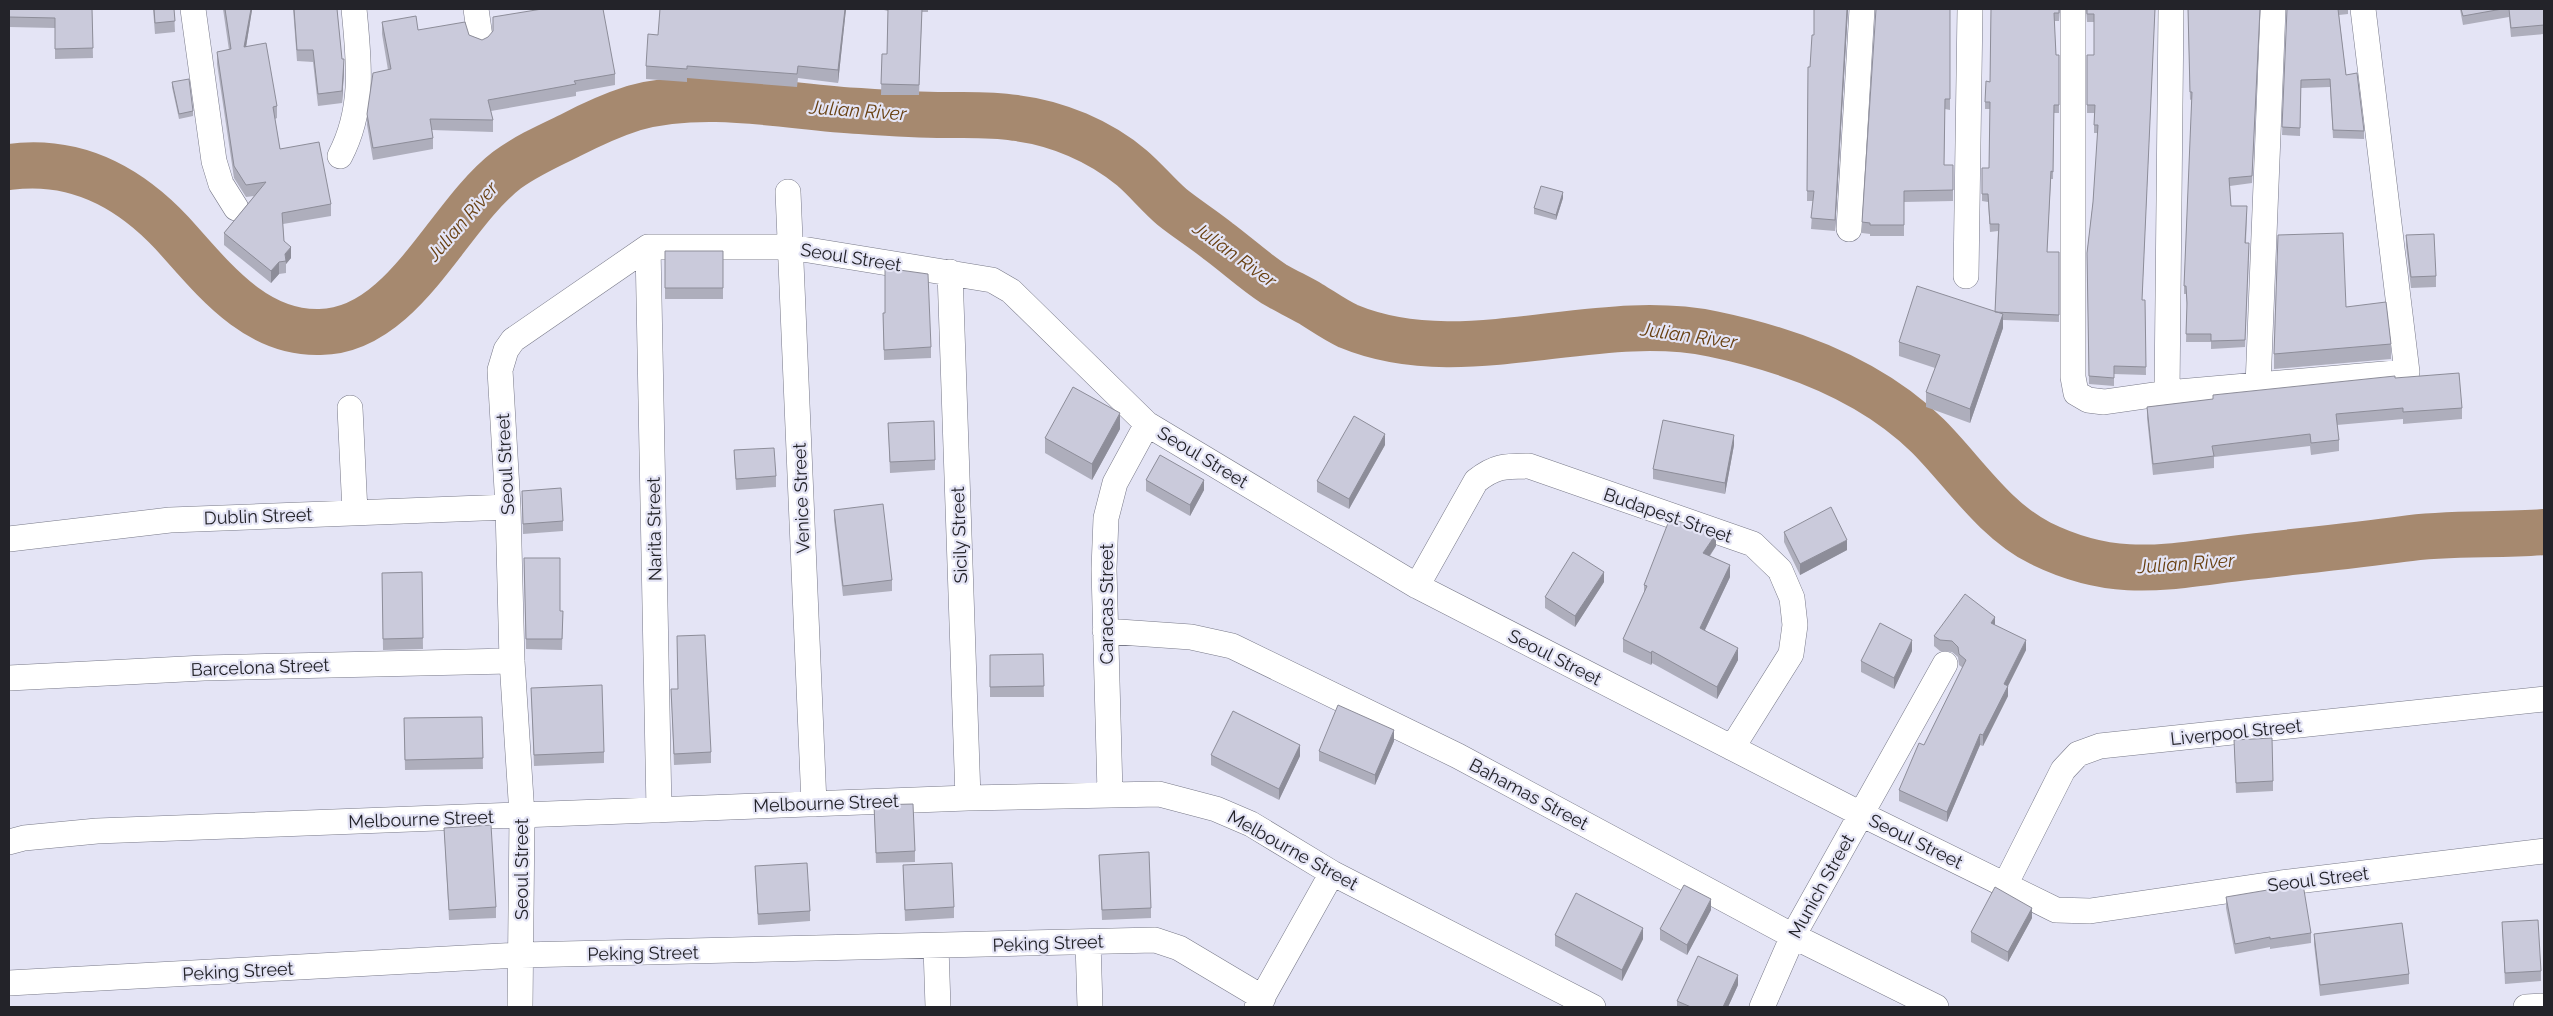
<svg xmlns="http://www.w3.org/2000/svg" width="2553" height="1016" font-family="Raleway,sans-serif">
  <style>
    .lines { fill: none; stroke-linecap: round; stroke-linejoin: round }
    .river { stroke: #a6896f; stroke-width: 46 }
    .minor-casing { stroke: #787988; stroke-width: 26 }
    .minor { stroke: #fff; stroke-width: 25 }
    .wall { fill: #aeaebc }
    .shaded-wall { fill: #8d8d99 }
    .building { fill: #cacadb; stroke: #8d8d99 }
    .labels { text-anchor: middle; dominant-baseline: central; stroke-width: 4.5; stroke-linejoin: round; paint-order: stroke }
    .street-label { font-size: 18px; fill: #232329; stroke: #e4e4f5 }
    .water-label { font-size: 19px; font-style: italic; fill: #684011; stroke: #e4e4f5 }
  </style>
  <rect width="100%" height="100%" fill="#e4e4f5"/>
  <g class="lines">
    <path class="river" d="M9,167C75,158 128,186 172,233C212,277 254,334 320,332C404,331 447,216 507,170C526,156 548,146 569,136C590,125 612,115 634,108C707,88 787,107 860,111C888,113 917,115 945,115C969,115 992,114 1016,118C1057,123 1100,141 1132,168C1146,180 1158,195 1172,207C1187,219 1203,229 1218,241C1237,255 1254,271 1274,284C1286,291 1299,297 1311,304C1324,312 1335,320 1348,326C1463,374 1593,309 1713,334C1790,350 1870,379 1928,436C1963,471 1994,520 2040,543C2117,581 2168,566 2248,557C2300,551 2351,546 2403,539C2449,532 2498,536 2544,532"/>
    <g class="minor-casing">
      <path id="minor" d="M193,9L214,161L221,184L236,208
        M476,9L480,37
        M2073,9V377L2076,393L2088,400L2104,402L2167,393L2407,372L2363,9
        M340,156C365,108 359,61 354,9
        M788,192L814,804
        M1849,229L1862,9
        M648,247L659,810
        M950,272L968,798
        M1966,276L1970,9
        M2258,386L2273,9
        M2167,393L2171,9
        M350,408L355,512
        M9,539L170,520L508,507
        M1417,586L1476,481C1495,466 1504,466 1529,466L1753,544L1780,570L1792,598L1795,625L1791,654L1732,748
        M1105,631L1191,637L1232,646L1458,756L1793,936L1936,1007
        M9,678L204,668L512,661
        M1110,793L1104,569L1106,518L1115,483L1147,424
        M9,842L24,838L97,831L968,798L1159,794L1216,809L1251,824L1332,873L1593,1007
        M2005,885L2063,770L2078,754L2100,746L2544,699
        M1088,942L1090,1007
        M936,947L938,1007
        M9,983L521,955L1155,940L1179,948L1263,998
        M520,1007L522,815L512,661L508,507L500,370L506,350L513,340L648,247H790L992,280L1011,291L1147,424L1417,586L1861,814L2056,910L2090,911L2281,883L2544,851
        M1257,1007L1332,873
        M1762,1007L1793,936L1945,664
        M2526,1007L2544,1006"/>
    </g>
    <use href="#minor" class="minor"/>
  </g>
  <path class="wall" d="M9,9H92L93,58L55,59V28L9,27Z
    M153,9H174L175,32L155,34Z
    M223,9H262L252,10L246,47L277,106V118L275,119L280,149L331,204V216L283,224L284,241L291,258L286,264V273L279,274L271,283L224,245V233L254,196L246,197L234,178L217,64V52L229,50Z
    M293,9H337L342,59L344,70L342,103L318,106L313,62L297,61Z
    M846,9L838,83L798,78L797,87L687,78V82L646,79V66L658,35Z
    M884,9H928V12H922L919,95H881L882,54H887L888,11L884,10Z
    M1848,9L1835,231L1811,229L1813,201H1807L1808,67H1810L1814,35Z
    M1950,9V110L1945,109L1944,165H1953V201L1904,202V236H1870V234L1862,233V222Z
    M1991,9H2060L2059,21H2054L2056,55H2059V113H2054L2053,179H2051L2047,252H2059V322L2003,320V328L1970,423L1926,407V392L1935,368L1899,356V342L1995,312L1998,231L1990,232L1988,202L1982,201V168H1989L1990,109H1985V102L1990,82Z
    M2086,9H2155L2142,300H2145L2146,375L2114,374V386L2089,384L2087,253L2093,202L2098,133H2094V113H2087V55H2094V22H2087Z
    M2188,9H2260L2252,183L2230,186L2231,206L2247,213L2246,243L2249,251L2245,347L2211,349V342H2186L2187,308L2186,294H2184V286L2192,99L2190,100Z
    M2287,9H2348V14L2339,15L2346,75L2364,131V139L2333,138L2330,87L2301,88L2300,136L2282,135Z
    M2460,9H2544V34L2511,37L2509,17L2463,25Z
    M382,22L418,30L469,35L482,40L615,74V85L576,92V96L491,111L493,120V132L432,130L433,138V149L373,160L367,125V114L388,70L382,34Z
    M172,82L193,111V116L179,119L172,87Z
    M1563,198L1556,220L1534,214V208Z
    M2406,235L2436,276V287L2411,288L2406,246Z
    M665,251H723V299H665Z
    M2346,307L2391,344V359L2274,369V354Z
    M883,313L931,347V358L884,360Z
    M2395,378L2462,408V419L2403,424V419L2337,425L2339,440V451L2311,455L2310,446L2214,457V468L2153,475L2147,418V407Z
    M888,423L935,460V470L890,473Z
    M1120,429L1092,480L1045,453V438Z
    M1385,445L1349,509L1317,492V481Z
    M1734,445L1725,494L1653,479V469Z
    M734,450L776,476V487L736,490Z
    M1146,480L1204,490L1190,516L1146,491Z
    M522,491L563,521V531L523,534Z
    M834,510L892,580V591L843,596L834,520Z
    M1784,532L1847,550L1800,575L1784,542Z
    M1716,546L1710,556L1730,577L1705,630L1738,660L1717,699L1652,663L1651,665L1623,652V639L1644,594V585Z
    M524,558L560,611H563L562,650L526,649Z
    M422,572L423,649L383,650L382,573Z
    M1604,582L1575,627L1545,608V597Z
    M1995,625L2026,650L2008,686V696L1983,746L1980,745L1947,822L1899,801V790L1924,745L1963,668L1959,665L1958,657L1952,652L1940,651L1934,646V636Z
    M1912,651L1894,689L1861,672V661Z
    M1043,654L1044,697H990V655Z
    M531,688L604,752V763L534,766Z
    M671,689L711,752V763L674,765Z
    M482,717L483,769L405,770L404,718Z
    M2234,740L2273,781V791L2236,793Z
    M1394,741L1375,785L1319,761V751Z
    M1211,755L1300,756L1279,800L1211,765Z
    M874,805L915,851V862L876,863Z
    M444,828L496,907V918L449,920Z
    M1099,855L1151,908V918L1102,920Z
    M903,865L954,907V918L905,921Z
    M755,866L810,911V921L758,925Z
    M2226,897L2311,933V943L2270,949V947L2235,954L2226,908Z
    M1711,910L1687,955L1660,940V929Z
    M2032,918L2008,962L1971,942V932Z
    M2502,922L2541,971V981L2505,984Z
    M2314,934L2409,974V984L2320,996L2314,944Z
    M1555,935L1643,939L1622,981L1555,946Z
    M1738,985L1728,1007H1677V1001Z"/>
  <path class="shaded-wall" d="M251,9H252V10L244,59V47Z
    M845,9H846L838,83V70Z
    M1847,9H1848L1835,231V220Z
    M344,59V70L342,103V91Z
    M1563,192V198L1556,220V215Z
    M291,247V258L286,264L285,254Z
    M279,262V274L271,283V271Z
    M2003,314V328L1970,423V409Z
    M1120,413V429L1092,480V464Z
    M1385,434V445L1349,509V499Z
    M1734,435V445L1725,494V483Z
    M1204,480V490L1190,516V505Z
    M1716,534V546L1703,565V553Z
    M1847,540V550L1800,575V564Z
    M1730,565V577L1700,640V628Z
    M1604,572V582L1575,627V616Z
    M1995,617V628L1991,623Z
    M1912,640V651L1894,689V678Z
    M2026,640V650L2008,686V696L1983,746V735L2004,684Z
    M1738,648V660L1717,699V687Z
    M1652,651V663L1651,665V653Z
    M1394,730V741L1375,785V775Z
    M1980,734V745L1947,822V812Z
    M1300,745V756L1279,800V789Z
    M1711,899V910L1687,955V945Z
    M2032,908V918L2008,962V952Z
    M1643,928V939L1622,981V970Z
    M1738,975V985L1728,1007H1723Z"/>
  <path class="building" d="M9,9H92L93,48L55,49V18L9,17Z
    M154,9H174L175,21L155,23Z
    M225,9H251L244,47L266,43L277,106L273,107L280,149L319,142L331,204L282,213L284,241L291,247L285,254L286,261L279,262L271,271L224,233L266,182L246,185L234,166L217,52L231,49Z
    M294,9H337L342,59H344L342,91L318,94L313,50H297Z
    M542,9H603L615,74L574,81L576,84L488,100L493,120L430,119L433,138L373,148L367,114L373,73L391,69L382,22L416,16L418,30L465,22L469,35L482,40L488,37L493,31V17Z
    M660,9H845L838,70L798,66L797,74L687,66V69L646,66L648,34L658,35Z
    M888,9H922L919,85L881,84L882,54H887Z
    M1814,9H1847L1835,220L1811,218L1814,191H1807L1808,67H1810L1812,35H1814Z
    M1876,9H1950V99H1945L1944,165H1953V190L1904,191V225H1870V223L1862,222Z
    M1991,9H2059V13H2054L2056,55H2059V105H2054L2053,172L2051,171L2047,252H2059V315L1995,312L1999,224H1990L1988,194H1982V168H1989L1990,102H1985L1986,81L1990,82Z
    M2087,9H2155L2142,300H2145L2146,367L2114,366V378L2089,376L2087,253L2093,202L2098,125H2094L2095,105H2087V55H2094V14H2087Z
    M2188,9H2260L2252,176L2229,178L2231,206H2247L2245,243H2249L2245,340L2211,341V334H2186L2187,303L2186,286H2184L2192,92H2190Z
    M2287,9H2338L2346,75L2357,73L2364,131L2333,130L2330,79L2301,80L2300,128L2282,127Z
    M2461,9H2502L2463,16Z
    M2509,9H2544V25L2511,28Z
    M189,79L193,111L179,114L172,82Z
    M1541,186L1563,192L1556,215L1534,208Z
    M2343,233L2346,307L2386,302L2391,344L2274,354L2278,235Z
    M2434,234L2436,276L2411,277L2406,235Z
    M665,251H723V288H665Z
    M885,268L928,274L931,347L884,350L883,313H885Z
    M1917,286L2003,314L1970,409L1926,392L1940,355L1899,342Z
    M2459,373L2462,408L2403,412V408L2336,414L2339,440L2311,443L2310,434L2212,446L2214,456L2153,464L2147,407L2213,399V395L2395,376V378Z
    M1073,387L1120,413L1092,464L1045,438Z
    M1354,416L1385,434L1349,499L1317,481Z
    M1663,420L1734,435L1725,483L1653,469Z
    M934,421L935,460L890,462L888,423Z
    M774,448L776,476L736,479L734,450Z
    M1160,455L1204,480L1190,505L1146,480Z
    M561,488L563,521L523,524L522,491Z
    M883,504L892,580L843,586L834,510Z
    M1831,507L1847,540L1800,564L1784,532Z
    M1670,518L1716,534L1703,553L1730,565L1700,628L1738,648L1717,687L1652,651L1651,653L1623,639L1647,586L1644,585Z
    M1573,552L1604,572L1575,616L1545,597Z
    M524,558H560V611H563L562,639H526Z
    M422,572L423,638L383,639L382,573Z
    M1965,594L1995,617L1991,623L2026,640L2004,684L2008,686L1983,735L1980,734L1947,812L1899,790L1919,743L1924,745L1966,660L1959,654L1958,647L1952,641L1940,640L1934,636Z
    M1880,623L1912,640L1894,678L1861,661Z
    M705,635L711,752L674,754L671,689H678L677,636Z
    M1043,654L1044,686L990,687V655Z
    M602,685L604,752L534,755L531,688Z
    M1338,705L1394,730L1375,775L1319,751Z
    M1233,711L1300,745L1279,789L1211,755Z
    M482,717L483,758L405,760L404,718Z
    M2272,738L2273,781L2236,783L2234,740Z
    M913,804L915,851L876,853L874,805Z
    M491,825L496,907L449,910L444,828Z
    M1149,852L1151,908L1102,910L1099,855Z
    M807,863L810,911L758,914L755,866Z
    M952,863L954,907L905,910L903,865Z
    M2303,884L2311,933L2270,939V937L2235,944L2226,897Z
    M1684,885L1711,899L1687,945L1660,929Z
    M1995,887L2032,908L2008,952L1971,932Z
    M1576,893L1643,928L1622,970L1555,935Z
    M2538,920L2541,971L2505,973L2502,922Z
    M2402,923L2409,974L2320,985L2314,934Z
    M1698,956L1738,975L1723,1007H1691L1677,1001Z"/>
  <g class="labels">
    <g class="street-label">
      <text transform="translate(851 257) rotate(9)">Seoul Street</text>
      <text transform="translate(1203 457) rotate(31)">Seoul Street</text>
      <text transform="translate(505 464) rotate(-93)">Seoul Street</text>
      <text transform="translate(801 498) rotate(-92)">Venice Street</text>
      <text transform="translate(1668 515) rotate(19)">Budapest Street</text>
      <text transform="translate(258 516) rotate(-2)">Dublin Street</text>
      <text transform="translate(654 529) rotate(-91)">Narita Street</text>
      <text transform="translate(959 535) rotate(-92)">Sicily Street</text>
      <text transform="translate(1106 604) rotate(-90)">Caracas Street</text>
      <text transform="translate(1555 657) rotate(27)">Seoul Street</text>
      <text transform="translate(260 667) rotate(-2)">Barcelona Street</text>
      <text transform="translate(2236 732) rotate(-6)">Liverpool Street</text>
      <text transform="translate(1529 794) rotate(28)">Bahamas Street</text>
      <text transform="translate(826 803) rotate(-2)">Melbourne Street</text>
      <text transform="translate(421 819) rotate(-2)">Melbourne Street</text>
      <text transform="translate(1916 841) rotate(26)">Seoul Street</text>
      <text transform="translate(1293 850) rotate(29)">Melbourne Street</text>
      <text transform="translate(521 869) rotate(-90)">Seoul Street</text>
      <text transform="translate(2318 879) rotate(-7)">Seoul Street</text>
      <text transform="translate(1821 886) rotate(-61)">Munich Street</text>
      <text transform="translate(1048 943) rotate(-2)">Peking Street</text>
      <text transform="translate(643 953) rotate(-1)">Peking Street</text>
      <text transform="translate(238 971) rotate(-3)">Peking Street</text>
    </g>
    <g class="water-label">
      <text transform="translate(858 110) rotate(4)">Julian River</text>
      <text transform="translate(462 221) rotate(-49)">Julian River</text>
      <text transform="translate(1235 254) rotate(36)">Julian River</text>
      <text transform="translate(1689 335) rotate(8)">Julian River</text>
      <text transform="translate(2186 563) rotate(-4)">Julian River</text>
    </g>
  </g>
  <rect width="2553" height="1016" fill="none" stroke="#232329" stroke-width="20"/>
</svg>
